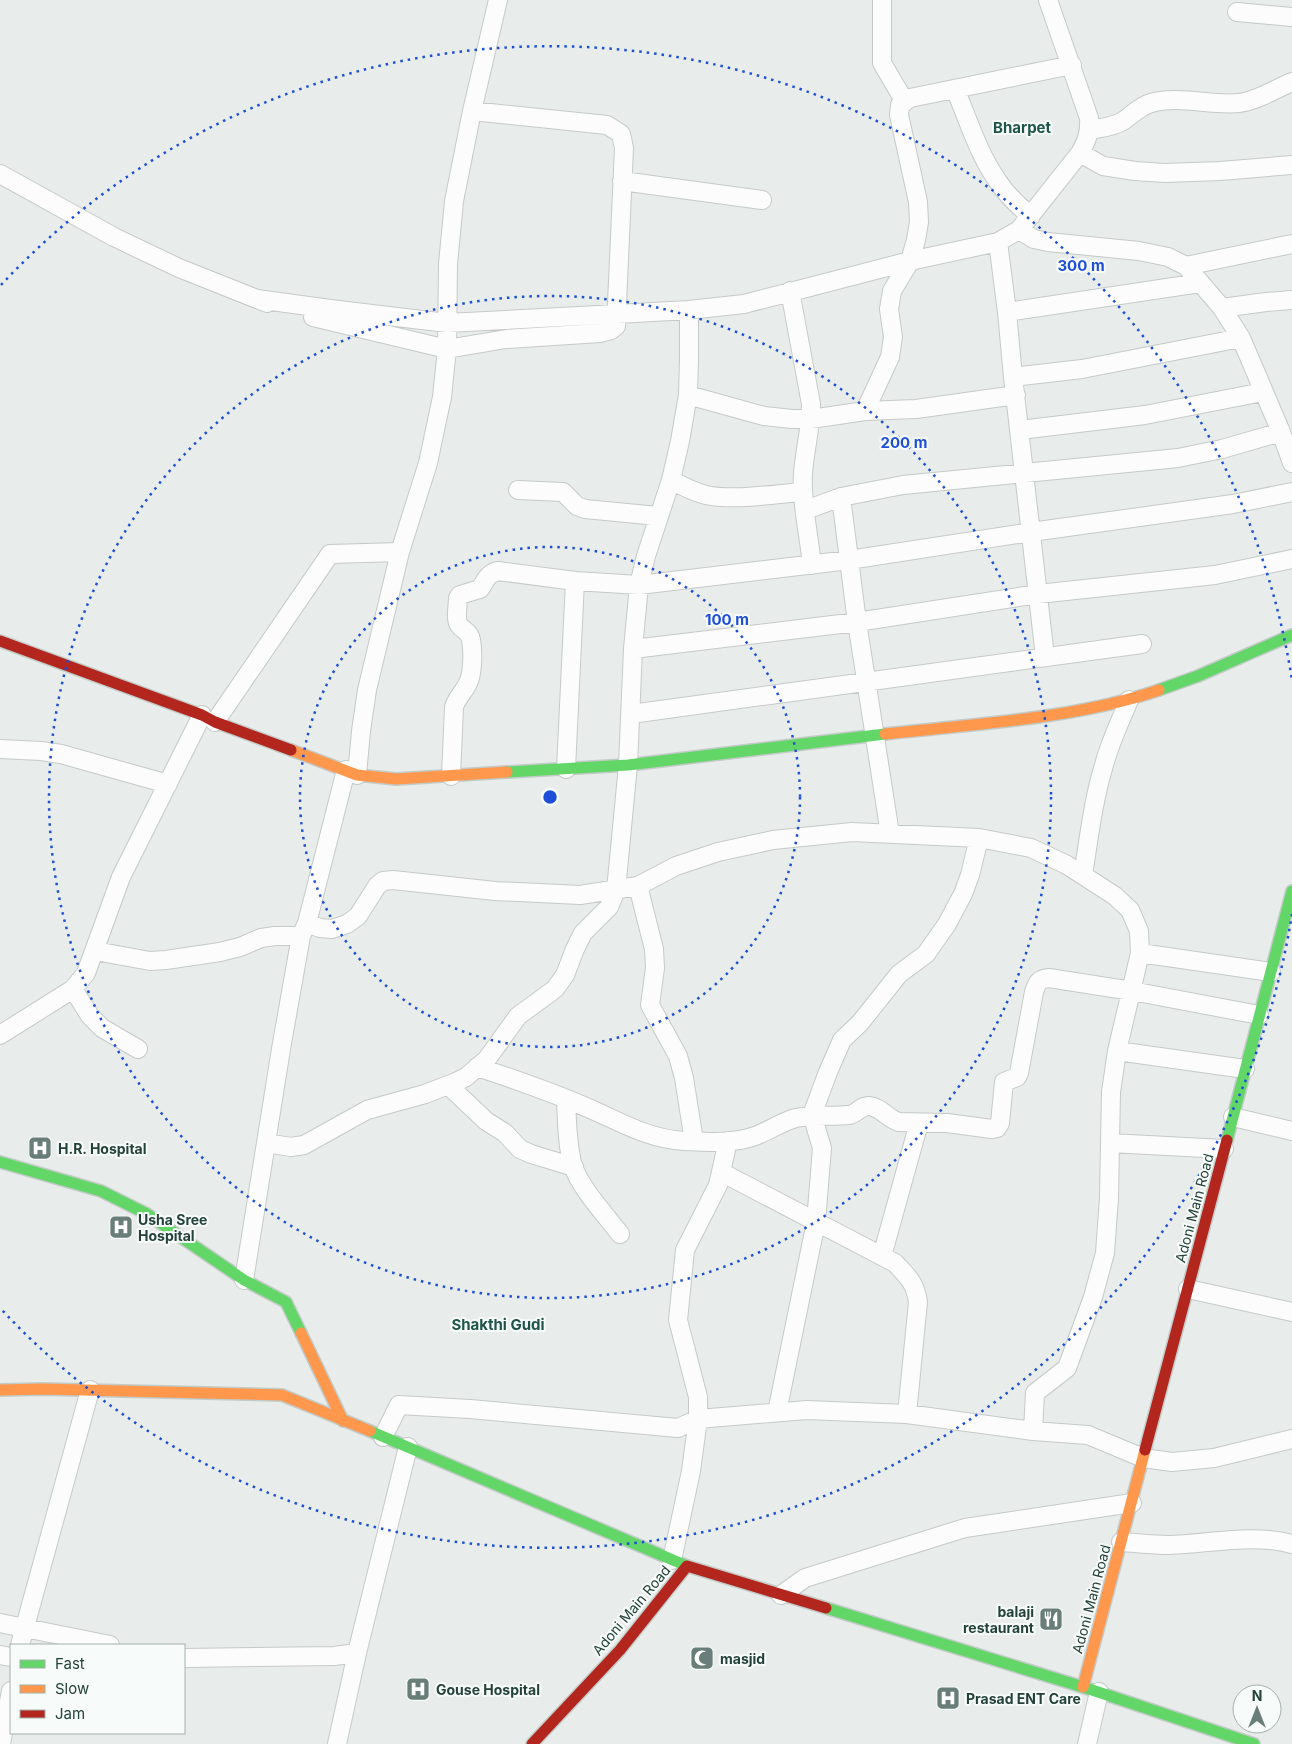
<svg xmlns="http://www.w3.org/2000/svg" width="1292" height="1744" font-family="Inter,sans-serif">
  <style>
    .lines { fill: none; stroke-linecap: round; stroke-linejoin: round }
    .street-casing { stroke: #c5cac8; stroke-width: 20 }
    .fast-casing { stroke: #c3cbc8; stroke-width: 14 }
    .slow-casing { stroke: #c3cbc8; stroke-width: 14 }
    .jam-casing { stroke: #c3cbc8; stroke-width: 14 }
    .street { stroke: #fcfcfc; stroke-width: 18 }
    .fast { stroke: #63d668; stroke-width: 11 }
    .slow { stroke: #ff974d; stroke-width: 11 }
    .jam { stroke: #b3261e; stroke-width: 11 }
    .ring { fill: none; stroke: #1d4ed8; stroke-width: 2.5; stroke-dasharray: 2.5 5 }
    .labels { text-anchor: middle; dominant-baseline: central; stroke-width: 4; stroke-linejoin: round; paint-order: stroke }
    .poi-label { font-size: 14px; font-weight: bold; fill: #24423a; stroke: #f7fbf9; text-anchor: start }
    .street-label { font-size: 14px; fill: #24423a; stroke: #f7fbf9 }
    .neighbourhood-label { font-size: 15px; font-weight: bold; fill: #1f5548; stroke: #f7fbf9 }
    .centre { fill: #1d4ed8; stroke: #f7fbf9; stroke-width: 2.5 }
    .ring-label { font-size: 15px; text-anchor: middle; font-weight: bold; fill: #1d4ed8; stroke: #f7fbf9; stroke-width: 4; stroke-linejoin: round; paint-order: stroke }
  </style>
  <rect width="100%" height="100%" fill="#e8edeb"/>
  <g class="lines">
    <g class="street-casing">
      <path id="street" d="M882,0V63L905,102
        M1237,12L1292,17
        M955,89C968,119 978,153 997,180C1006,194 1018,206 1031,216
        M1090,130C1101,128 1113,127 1123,121C1132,115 1140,106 1151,103C1180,95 1210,106 1239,103C1257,101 1275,89 1292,82
        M1080,153L1103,166L1135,171L1165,173L1220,171L1292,165
        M0,174L114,237L179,268L267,303
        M622,181L762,200
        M1019,230L1034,239L1048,242L1139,251L1168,257L1186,266L1222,308L1241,338L1281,432L1292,463
        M998,242L1007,312L1013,377L1045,657
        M1186,266L1292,244
        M790,291L811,404C811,427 805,449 803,473C801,501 809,536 812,565
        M257,299L330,309L447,323L617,314L689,310L744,304L910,261L998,242L1019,230L1080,153C1087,141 1090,132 1089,118L1048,0
        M1222,308L1266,302L1292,300
        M1007,312L1200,283
        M313,317L447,349L506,339L600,333L611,330L616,326L624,148L621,134L607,125L472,111
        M1013,377L1082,369L1241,338
        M688,395L764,416L792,419H811L865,411L916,409L1016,395
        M865,411L890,357L893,337L889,309L892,291L910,261L916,240L919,222L918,202L899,115L900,105L910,98L1072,65
        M1020,430L1145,415L1263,392
        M671,480C682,486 694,492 706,495C734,501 774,494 803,492
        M518,490L563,492L577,506L585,509L658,516
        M841,497L857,622L890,834
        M806,510L841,497L903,485L1178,458L1222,449L1281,432
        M633,649L857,622L1038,594L1215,575L1292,559
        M631,714L1142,644
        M215,722L330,554L400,552
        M0,749L41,751L61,754L168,784
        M566,769L575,581
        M357,775L361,731L367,690L400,552L428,463L442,397L447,349L448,264L454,201L472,111L498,0
        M451,776L454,707C457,697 464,692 468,683C473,674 473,650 471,640C470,631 463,631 459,625C455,619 458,605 458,598L460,595L480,589C486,580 487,574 498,571L575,581L639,585L849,560L1031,532L1233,504L1292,492
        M1083,875C1089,838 1093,801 1104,765C1110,742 1120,722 1129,700
        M638,886L654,949L655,968L650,1005L678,1056L684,1078L694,1141
        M307,923L320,928L332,929L347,924L358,916L377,886L383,881L393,880L495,891L580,895L638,886L676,866L718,852L773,840L852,832L979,838L1031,848L1067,865L1115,896L1130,910L1139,931L1140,953L1117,1051L1111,1092L1110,1143L1224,1149
        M95,951L150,961L166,960L220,952L240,947L261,938L275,936H301
        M1140,953L1271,972
        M73,989L90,1016L102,1028L138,1049
        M0,1035L73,989L86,973L121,877L202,715
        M1117,1051L1245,1069
        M477,1067C517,1080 557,1094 595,1111C624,1124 650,1139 684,1141C707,1142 733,1144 755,1136C769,1131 781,1122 796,1118C814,1114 831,1117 849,1115C857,1114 861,1105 869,1106C881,1107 888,1119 899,1122L947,1123L992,1129L997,1128L1000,1123L1004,1082L1017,1077L1019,1073L1034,992C1037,983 1038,979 1049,978L1132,991L1259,1015
        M448,1085L486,1121L505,1133L520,1149L531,1154L574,1167
        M566,1099C567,1121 567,1145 573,1166C581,1189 605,1214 620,1234
        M1233,1117L1292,1131
        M266,1143L291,1147L304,1145L367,1110L425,1094L456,1082L466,1077L487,1059L518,1016L555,989L565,975L575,949L583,933L609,907L616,890L628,765L633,649L639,585L646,556L671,480L680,441L688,395L689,359V310
        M1110,1143L1109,1198L1105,1253L1093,1297L1067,1368L1035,1393L1033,1431L1088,1435L1143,1458L1172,1462L1214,1458L1292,1439
        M721,1172L895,1263C908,1277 915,1282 918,1302L907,1414
        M882,1256L919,1123
        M244,1280L282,1043L301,936L307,923L346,770
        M1188,1289L1292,1312
        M777,1412L816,1222L822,1148L812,1115L828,1072L842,1040L860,1023L899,974L926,954L947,924L963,894L970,875L979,838
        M383,1437L399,1405L470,1409L678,1428L698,1419L807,1410L907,1414L1033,1431
        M1121,1542C1137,1543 1153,1545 1168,1545C1209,1544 1252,1533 1292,1544
        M672,1560L691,1471L698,1419V1397L678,1320L685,1250L718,1185L728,1141
        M781,1595L805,1578L965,1528L1132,1503
        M0,1623L110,1645
        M20,1645L90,1390
        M0,1655L11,1657
        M184,1658L334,1656L357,1653
        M1,1744L11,1691
        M337,1744L357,1653L408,1447
        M1087,1744L1099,1692"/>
    </g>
    <g class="fast-casing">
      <path id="fast" d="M1159,690L1198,676L1292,635
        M507,772L628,765L885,734
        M1227,1140L1292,891
        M0,1162L101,1191L147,1214L244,1280L286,1302L301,1333
        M370,1431L687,1566
        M826,1608L1083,1687L1254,1744"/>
    </g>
    <g class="slow-casing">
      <path id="slow" d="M885,734C973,724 1075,719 1159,690
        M291,750L357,775L396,779L507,772
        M301,1333L343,1421
        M0,1390L43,1389L282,1395L370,1431
        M1083,1687L1145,1450"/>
    </g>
    <g class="jam-casing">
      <path id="jam" d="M0,641L202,715L215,722L291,750
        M1145,1450L1227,1140
        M532,1744L620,1650L687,1566L826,1608"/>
    </g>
    <use href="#street" class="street"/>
    <use href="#fast" class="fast"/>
    <use href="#slow" class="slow"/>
    <use href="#jam" class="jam"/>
  </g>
  <g class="ring">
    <circle cx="550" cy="797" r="250"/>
    <circle cx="550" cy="797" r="501"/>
    <path d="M1292 914A751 751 0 0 1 1 1309M1 285A751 751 0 0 1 1292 680"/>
  </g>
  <defs>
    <g id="hospital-square" transform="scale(1.25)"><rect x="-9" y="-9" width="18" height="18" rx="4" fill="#697e78" stroke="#f7fbf9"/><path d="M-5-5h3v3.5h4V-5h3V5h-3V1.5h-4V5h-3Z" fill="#fff"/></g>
    <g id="restaurant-square" transform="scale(1.25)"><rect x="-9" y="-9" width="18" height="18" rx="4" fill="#697e78" stroke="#f7fbf9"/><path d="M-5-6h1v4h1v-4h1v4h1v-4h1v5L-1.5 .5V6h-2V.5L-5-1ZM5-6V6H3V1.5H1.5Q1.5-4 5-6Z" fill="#fff"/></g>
    <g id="mosque-square" transform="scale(1.25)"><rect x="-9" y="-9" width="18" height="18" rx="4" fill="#697e78" stroke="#f7fbf9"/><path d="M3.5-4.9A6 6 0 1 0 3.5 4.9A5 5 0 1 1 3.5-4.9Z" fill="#fff"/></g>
  </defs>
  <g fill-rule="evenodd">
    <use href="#hospital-square" x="40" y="1148"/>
    <use href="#hospital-square" x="121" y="1227"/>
    <use href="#restaurant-square" x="1051" y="1619"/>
    <use href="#mosque-square" x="702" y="1658"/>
    <use href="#hospital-square" x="418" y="1689"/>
    <use href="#hospital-square" x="948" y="1698"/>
  </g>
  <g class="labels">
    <g class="poi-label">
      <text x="58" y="1148">H.R. Hospital</text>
      <text x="138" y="1219">Usha Sree<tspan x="138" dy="16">Hospital</tspan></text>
      <text x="1034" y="1611" text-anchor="end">balaji<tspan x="1034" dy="16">restaurant</tspan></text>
      <text x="720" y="1658">masjid</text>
      <text x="436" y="1689">Gouse Hospital</text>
      <text x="966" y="1698">Prasad ENT Care</text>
    </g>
    <g class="street-label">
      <text transform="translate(1194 1208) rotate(-75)">Adoni Main Road</text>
      <text transform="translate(1091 1599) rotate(-75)">Adoni Main Road</text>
      <text transform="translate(631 1610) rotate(-50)">Adoni Main Road</text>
    </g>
    <g class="neighbourhood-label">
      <text x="1022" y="127">Bharpet</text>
      <text x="498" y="1324">Shakthi Gudi</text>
    </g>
  </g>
  <circle cx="550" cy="797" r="8" class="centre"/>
  <g class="ring-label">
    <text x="1081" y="271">300 m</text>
    <text x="904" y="448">200 m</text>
    <text x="727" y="625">100 m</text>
  </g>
  <rect x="10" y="1644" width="175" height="90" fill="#f7fbf9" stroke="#a3b1ad"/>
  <rect x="20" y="1660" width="25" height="8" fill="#63d668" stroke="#a3b1ad"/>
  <text x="55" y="1669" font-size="15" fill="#24423a">Fast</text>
  <rect x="20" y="1685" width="25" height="8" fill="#ff974d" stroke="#a3b1ad"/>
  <text x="55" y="1694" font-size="15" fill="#24423a">Slow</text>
  <rect x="20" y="1710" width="25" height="8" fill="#b3261e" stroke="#a3b1ad"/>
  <text x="55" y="1719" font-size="15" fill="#24423a">Jam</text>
  <g transform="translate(1257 1709)"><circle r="24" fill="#f7fbf9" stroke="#a3b1ad"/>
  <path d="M0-4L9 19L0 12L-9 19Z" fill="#697e78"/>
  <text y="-8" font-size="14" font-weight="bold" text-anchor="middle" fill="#24423a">N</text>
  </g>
</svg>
